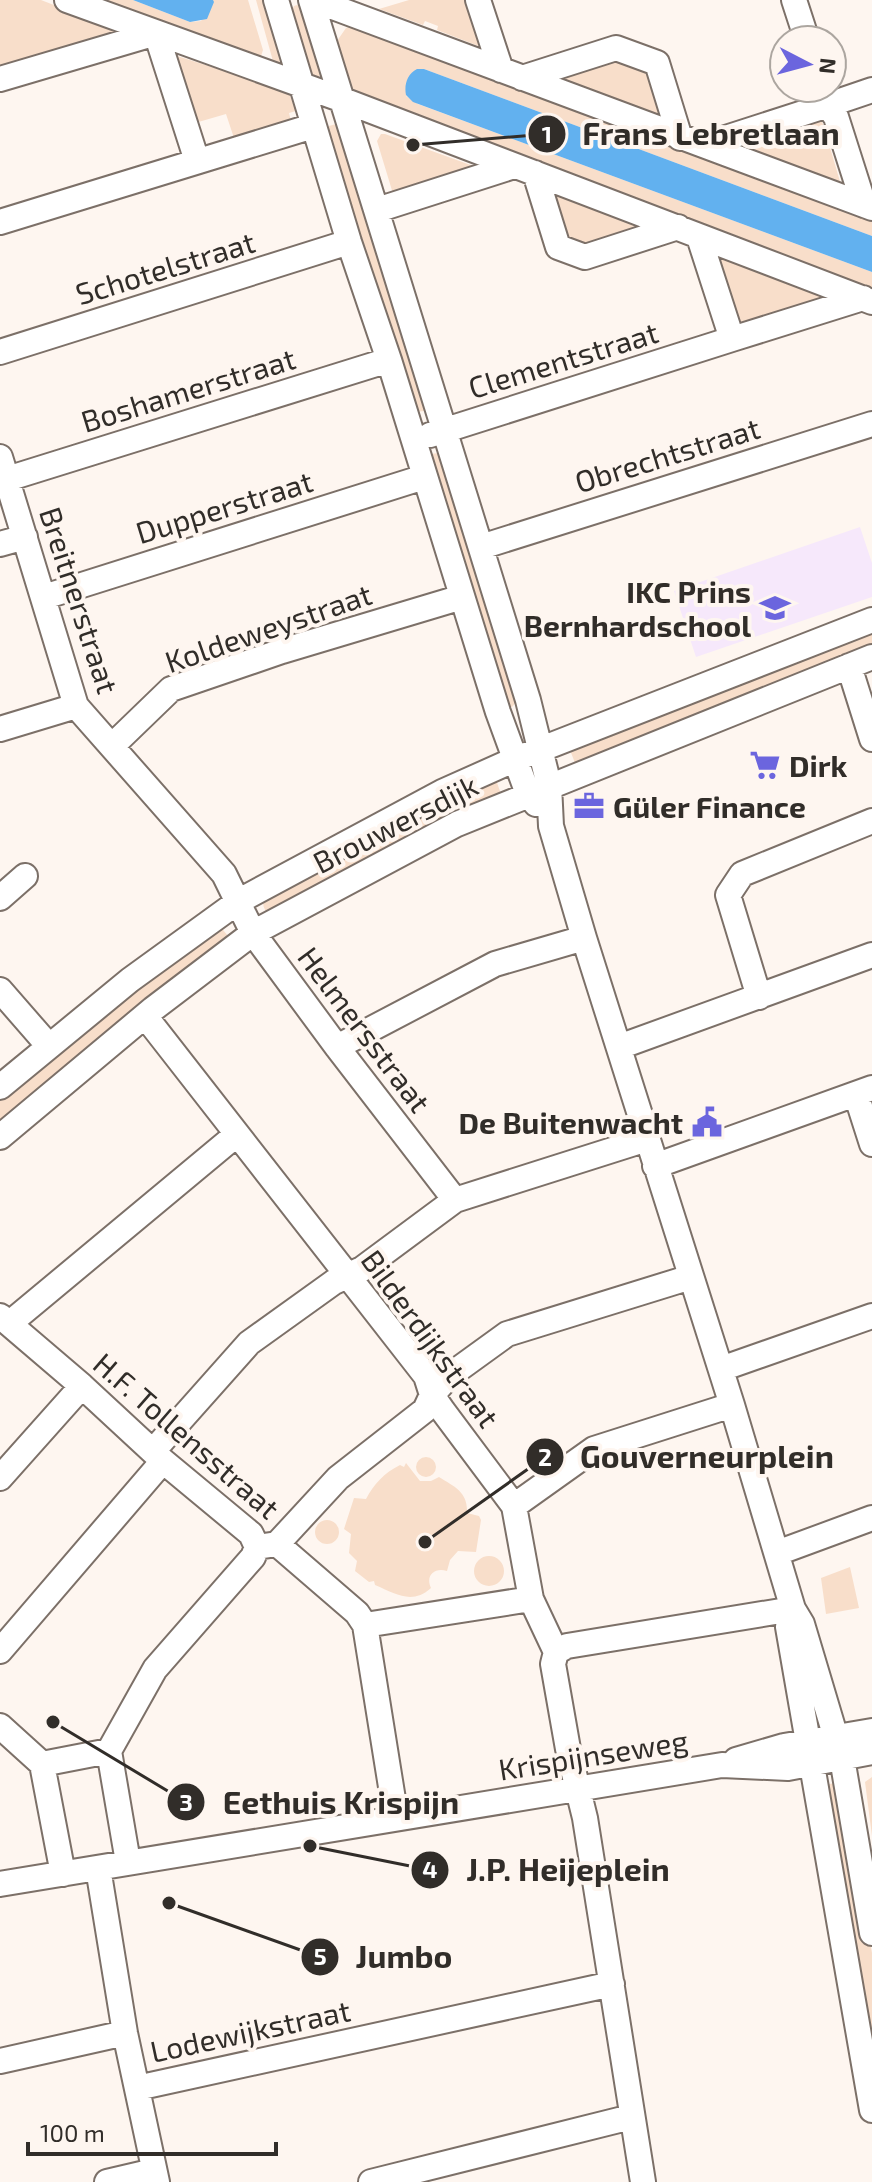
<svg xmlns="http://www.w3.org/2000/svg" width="872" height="2182" font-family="'Exo 2',sans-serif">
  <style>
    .education { fill: #f6e8fb }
    .green { fill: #f8deca }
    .water { fill: #62b1ef }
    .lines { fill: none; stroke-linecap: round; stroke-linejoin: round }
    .minor-casing { stroke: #7c7068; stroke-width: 28 }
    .minor { stroke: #fff; stroke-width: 24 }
    .labels { text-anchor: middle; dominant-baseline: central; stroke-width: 8; stroke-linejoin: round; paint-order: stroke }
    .street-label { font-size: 30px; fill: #312d29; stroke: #fef6f0 }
    .poi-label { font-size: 30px; font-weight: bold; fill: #312d29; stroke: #fef6f0; text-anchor: end }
    .leader { fill: none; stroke: #312d29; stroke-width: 3 }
    .callout-dot { fill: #312d29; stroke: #fef6f0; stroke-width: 3 }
    .mark-label { font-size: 24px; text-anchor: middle; font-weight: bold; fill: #fff }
    .callout-label { font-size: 32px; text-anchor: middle; font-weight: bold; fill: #312d29; stroke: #fef6f0; stroke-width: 8; stroke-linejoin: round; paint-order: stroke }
  </style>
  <rect width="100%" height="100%" fill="#fef6f0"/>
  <path class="education" d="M860,527L872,563V597L696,657L674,591Z"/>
  <path class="green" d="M0,0H41L126,33L0,67Z
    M92,0H133L190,22L201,21L213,0H248L263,50L259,62Z
    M256,0H268L290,71L276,72Z
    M409,0H466L481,47L437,30L438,26L425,21L423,25L379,9Z
    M300,4L323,74L317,77L309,75L290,14L294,6Z
    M355,25L872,216V236L424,69L406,96L418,104L872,272V288L352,92L337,41L346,28Z
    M174,55L288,91L296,111L289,113L291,121L234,138L226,114L195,123Z
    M615,55L647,65L662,119L552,75Z
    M815,121L822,122L824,127L841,185L737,145Z
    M336,124L344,128L429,404L425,411L414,412L324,135L329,126Z
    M381,134H385L476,167L394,197L377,141Z
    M547,186L648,224L585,246L562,237Z
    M715,249L840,297L739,329Z
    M438,453L446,456L519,699L512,707L503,706L424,462L431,454Z
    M872,626V651L577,768L568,745Z
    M494,774L502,797L271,915C262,910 263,904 263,895Z
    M219,925L228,936L227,941L0,1129V1094Z
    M416 1467a10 10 0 1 1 20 0a10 10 0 1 1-20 0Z
    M406,1463L420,1481H431L439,1477C455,1487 468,1492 467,1513L479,1516L481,1520L476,1552L458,1551L450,1560L447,1571C435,1567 425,1575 431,1588C412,1605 396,1594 375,1585L374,1581L369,1582L355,1571L357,1561L349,1553L351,1534L344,1529L354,1498L366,1499C374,1484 384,1473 400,1465L404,1467Z
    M315 1532a12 12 0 1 1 24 0a12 12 0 1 1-24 0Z
    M474 1571a15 15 0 1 1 30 0a15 15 0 1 1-30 0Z
    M850,1567L859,1608L826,1614L821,1578Z
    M872,1777V1836L865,1782Z
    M842,1782L872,1953V2075L823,1785Z"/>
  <path class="water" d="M133,0H213L214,2L207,19L190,22Z
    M417,69H424L872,236V272L413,102L406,95C404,85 407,74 417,69Z"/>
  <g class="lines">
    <g class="minor-casing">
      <path id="minor" d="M67,0L343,100L872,302
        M276,0L349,242L389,360L498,712L528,794L536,804
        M311,0L528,700L549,785L551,826L584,938L732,1405L793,1609L802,1624L842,1758L872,1933
        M314,0L872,208
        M478,0L501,70
        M794,0L807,40
        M522,78L616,48L657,63L680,138
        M0,79L156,33L197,161
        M823,88L828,105L872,90
        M704,145L828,105L836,117L864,205
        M535,173L558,247L585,257L678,227
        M377,210L514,166
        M0,222L313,126
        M699,237L732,339L863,298
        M0,352L349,242
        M430,435L732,339
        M0,457L76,706L224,874L253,933L337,1047L455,1200
        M7,479L389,360
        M0,544L25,537
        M481,547L872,424
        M44,597L424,477
        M849,666L872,739
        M0,729L76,706
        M112,746L171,689L282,651L462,597
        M0,898L25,876
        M0,990L48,1045
        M759,997L728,895L742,874L872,821
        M145,1016L426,1376L432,1395L443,1411L514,1506L531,1599L556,1652L553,1664L568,1749L585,1818L643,2182
        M337,1047L495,964L584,938
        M619,1047L872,955
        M0,1087L130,980L239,901L442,792L516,759L872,620
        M856,1094L872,1144
        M0,1137L153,1009L253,933L457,824L872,657
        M655,1166L872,1088
        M0,1316L82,1386L163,1461L251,1534L257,1547L277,1544L357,1613L365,1625L396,1818
        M10,1323L236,1135
        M721,1369L872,1316
        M153,1451L249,1343L334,1282L362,1269L455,1200L647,1139
        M0,1478L82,1386
        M514,1506L594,1449L732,1405
        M277,1544L338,1478L425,1410L432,1395L449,1376L507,1334L691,1277
        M777,1553L872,1518
        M791,1615L788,1627L872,2110
        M365,1625L531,1599
        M0,1651L163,1461
        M556,1652L567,1646L793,1609
        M0,1726L42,1764
        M109,1751L155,1669L253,1557L257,1547
        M109,1751L128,1862
        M736,1760L784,1746L872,1731
        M42,1764L63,1874
        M42,1764L109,1751
        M98,1868L125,2033L157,2182
        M0,1884L722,1765L788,1768L872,1752
        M0,2061L125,2033
        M137,2088L612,1984
        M107,2182L154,2171
        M371,2182L631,2117"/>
    </g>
    <use href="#minor" class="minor"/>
  </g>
  <defs>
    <g id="school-bare" transform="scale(2.4)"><path d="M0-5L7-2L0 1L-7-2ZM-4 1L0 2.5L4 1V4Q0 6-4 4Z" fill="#6b65de" stroke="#fef6f0" stroke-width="2.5" paint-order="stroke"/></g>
    <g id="supermarket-bare" transform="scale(2.4)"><path d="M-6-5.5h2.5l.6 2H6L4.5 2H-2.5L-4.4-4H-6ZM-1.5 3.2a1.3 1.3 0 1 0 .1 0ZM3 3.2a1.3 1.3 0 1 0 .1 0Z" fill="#6b65de" stroke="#fef6f0" stroke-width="2.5" paint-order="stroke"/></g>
    <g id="office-bare" transform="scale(2.4)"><path d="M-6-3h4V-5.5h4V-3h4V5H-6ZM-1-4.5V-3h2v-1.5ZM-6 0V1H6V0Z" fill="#6b65de" stroke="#fef6f0" stroke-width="2.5" paint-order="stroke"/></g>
    <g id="civic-bare" transform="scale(2.4)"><path d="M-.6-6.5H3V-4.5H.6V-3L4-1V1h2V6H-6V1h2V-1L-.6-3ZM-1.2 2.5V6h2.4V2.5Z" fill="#6b65de" stroke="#fef6f0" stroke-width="2.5" paint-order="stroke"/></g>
  </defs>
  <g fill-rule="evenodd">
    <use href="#school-bare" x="775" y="608"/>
    <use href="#supermarket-bare" x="765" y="765"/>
    <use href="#office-bare" x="589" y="806"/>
    <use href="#civic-bare" x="707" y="1122"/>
  </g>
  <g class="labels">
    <g class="street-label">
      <text transform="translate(165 267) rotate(-17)">Schotelstraat</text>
      <text transform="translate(563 359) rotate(-17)">Clementstraat</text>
      <text transform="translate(188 389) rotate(-17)">Boshamerstraat</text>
      <text transform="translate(667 454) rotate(-17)">Obrechtstraat</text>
      <text transform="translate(224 506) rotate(-17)">Dupperstraat</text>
      <text transform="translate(80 600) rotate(72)">Breitnerstraat</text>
      <text transform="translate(268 627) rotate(-19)">Koldeweystraat</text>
      <text transform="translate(395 823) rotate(-27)">Brouwersdijk</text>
      <text transform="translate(365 1029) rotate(53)">Helmersstraat</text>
      <text transform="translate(431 1338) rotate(54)">Bilderdijkstraat</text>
      <text transform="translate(187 1435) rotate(41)">H.F. Tollensstraat</text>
      <text transform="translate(593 1754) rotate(-9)">Krispijnseweg</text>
      <text transform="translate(250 2030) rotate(-12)">Lodewijkstraat</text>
    </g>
    <g class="poi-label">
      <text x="751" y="591">IKC Prins<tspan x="751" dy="34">Bernhardschool</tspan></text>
      <text x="789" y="765" text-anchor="start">Dirk</text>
      <text x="613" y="806" text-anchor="start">Güler Finance</text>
      <text x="683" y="1122">De Buitenwacht</text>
    </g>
  </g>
  <path class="leader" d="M413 145L547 134M425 1542L545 1457M53 1722L186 1802M310 1846L430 1870M169 1903L320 1957"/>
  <g class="callout-dot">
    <circle cx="413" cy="145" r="8"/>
    <circle cx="425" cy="1542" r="8"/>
    <circle cx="53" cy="1722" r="8"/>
    <circle cx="310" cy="1846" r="8"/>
    <circle cx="169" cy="1903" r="8"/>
    <circle cx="547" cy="134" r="20"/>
    <circle cx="545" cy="1457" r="20"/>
    <circle cx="186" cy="1802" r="20"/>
    <circle cx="430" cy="1870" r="20"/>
    <circle cx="320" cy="1957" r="20"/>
  </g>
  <g class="mark-label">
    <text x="547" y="143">1</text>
    <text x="545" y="1466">2</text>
    <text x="186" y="1811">3</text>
    <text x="430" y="1878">4</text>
    <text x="320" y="1965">5</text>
  </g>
  <g class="callout-label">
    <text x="711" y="145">Frans Lebretlaan</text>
    <text x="707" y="1468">Gouverneurplein</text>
    <text x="341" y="1814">Eethuis Krispijn</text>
    <text x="568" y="1881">J.P. Heijeplein</text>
    <text x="404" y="1968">Jumbo</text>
  </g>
  <g transform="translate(808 64) rotate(96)"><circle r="38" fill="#fef6f0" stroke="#aca6a0" stroke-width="2"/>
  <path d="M0-6L14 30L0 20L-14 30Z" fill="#6b65de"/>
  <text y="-12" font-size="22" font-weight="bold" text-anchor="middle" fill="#312d29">N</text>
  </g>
  <path d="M28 2142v12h248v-12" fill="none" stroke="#312d29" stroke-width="4"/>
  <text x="40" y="2142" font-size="24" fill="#312d29" stroke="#fef6f0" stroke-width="6" paint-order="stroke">100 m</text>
</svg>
